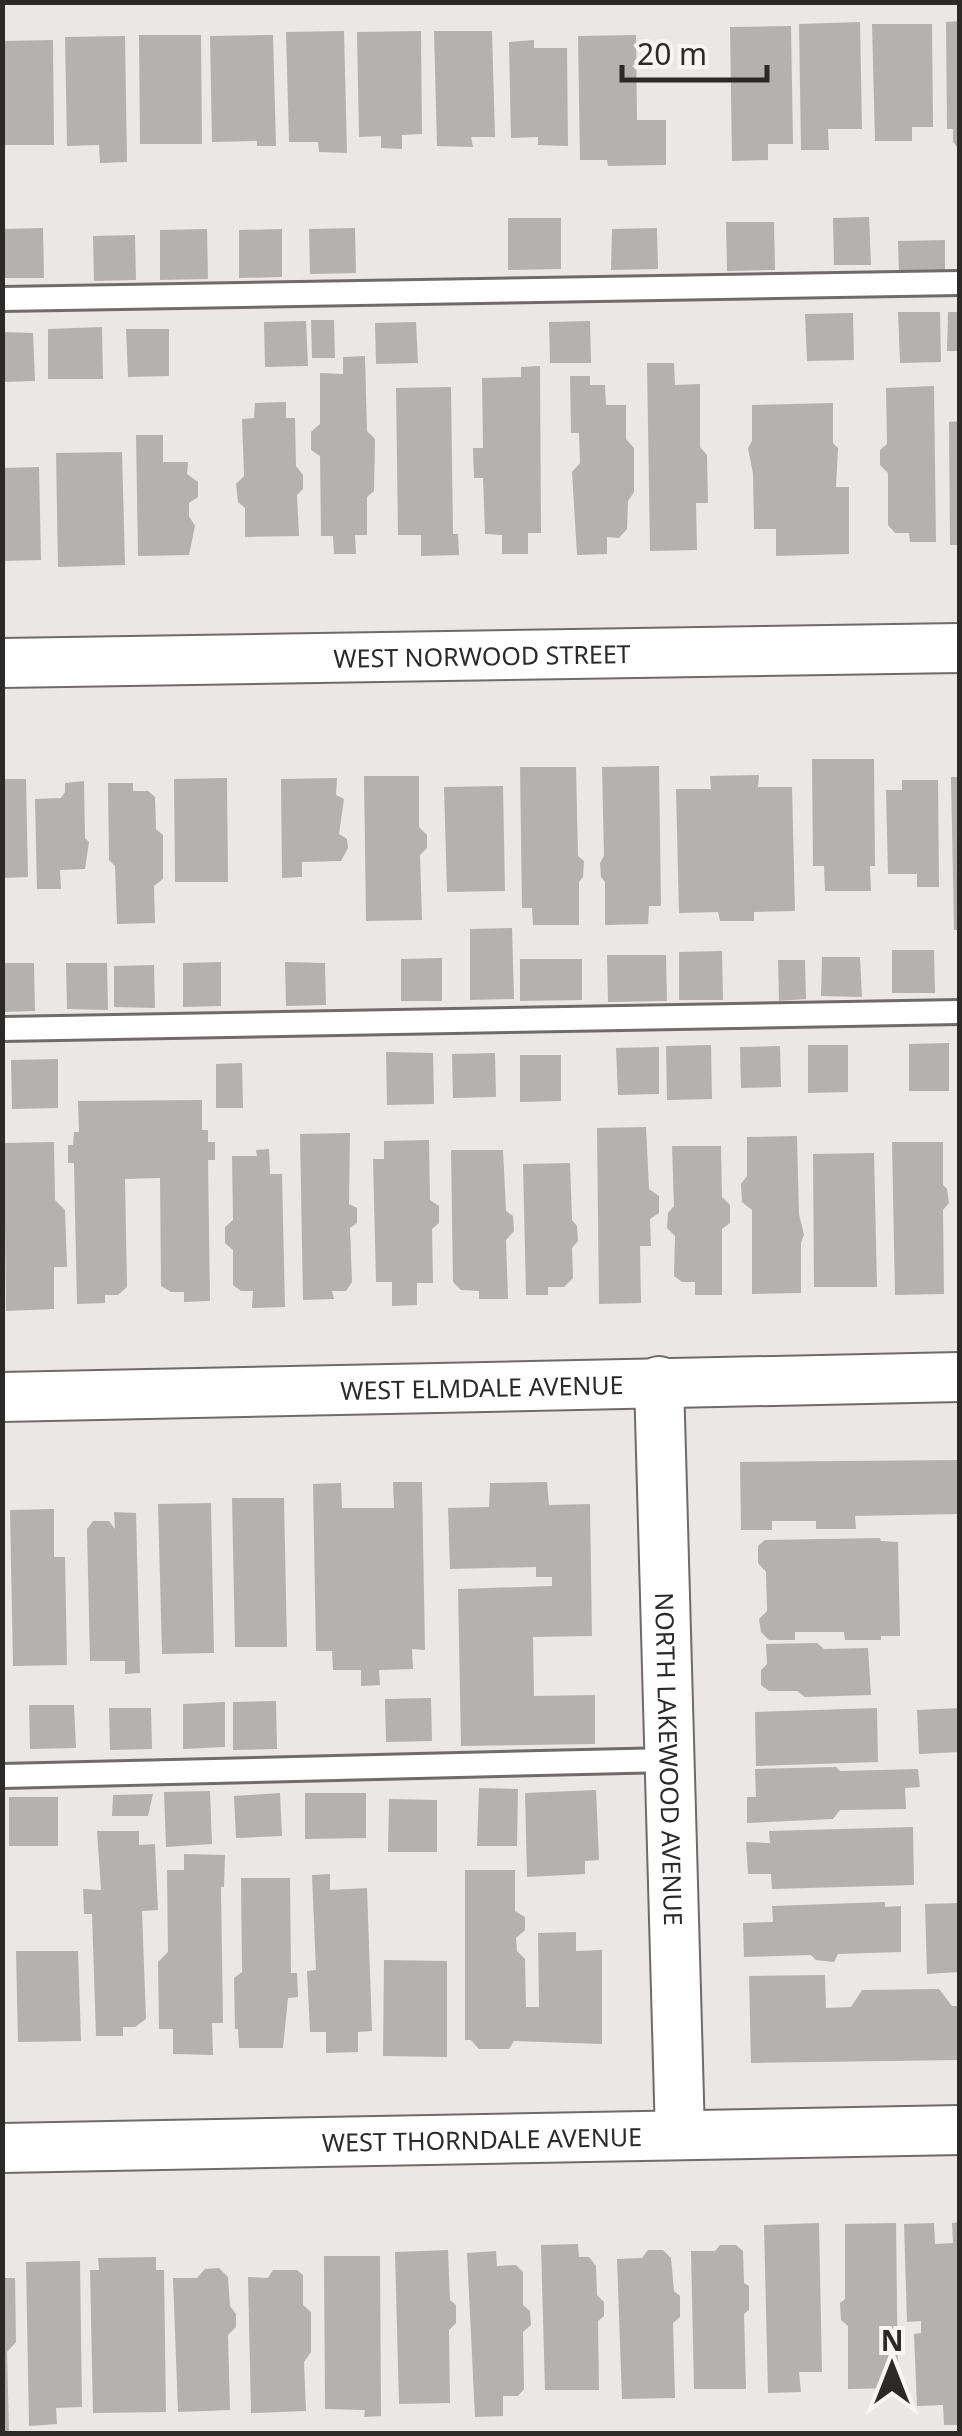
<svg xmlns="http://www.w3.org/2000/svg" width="962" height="2436" font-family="'Noto Sans',sans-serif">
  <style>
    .building { fill: #b4b1af }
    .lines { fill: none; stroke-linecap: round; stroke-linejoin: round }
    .lane-casing { stroke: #6e6b6a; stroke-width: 28 }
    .street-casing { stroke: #6e6b6a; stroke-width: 52 }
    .lane { stroke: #fff; stroke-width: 22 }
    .street { stroke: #fff; stroke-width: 48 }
    .labels { text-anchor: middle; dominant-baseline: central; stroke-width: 10; stroke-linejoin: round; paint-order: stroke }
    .street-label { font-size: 25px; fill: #2b2a29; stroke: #f8f5f3 }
  </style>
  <rect width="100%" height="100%" fill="#ebe7e6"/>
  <path class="building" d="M960,21V151L953,142V129H947L946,22Z
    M860,22L862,129H828L829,150H801L799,24Z
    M872,24H932L933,127H912V141H875Z
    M791,26L793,144H768V160L732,161L730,27Z
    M344,31L347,153L319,152L318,142H289L286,32Z
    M421,31L422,134L402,135V149L381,148V136L359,137L357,32Z
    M434,31H492L495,137H471L473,147L437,146Z
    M139,35H201L202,144H140Z
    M273,35L276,146H257V141L212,142L210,36Z
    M636,35L637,120H666V165L608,166L607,160H580L578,36Z
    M125,36L127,162L100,163L99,145L67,146L65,37Z
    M53,40L54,145H2V41Z
    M534,40V48H567L568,146L538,145V137L511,138L509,42Z
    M869,217L871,265H834L833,218Z
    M508,218H561V269L508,270Z
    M726,222H774L775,270L727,271Z
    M43,228L44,278H2V229Z
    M355,228L356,273L310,274L309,229Z
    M657,228L658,269L611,270L612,229Z
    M207,229L208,279L160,280V230Z
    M282,229V277L239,278V230Z
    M135,235L136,280L94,281L93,236Z
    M945,240V273H899L898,241Z
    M898,312H940L941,362L900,363Z
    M948,312H960V351H947Z
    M853,313L854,360L807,361L805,314Z
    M311,320H334L335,358H312Z
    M306,321L308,366L265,367L264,322Z
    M590,321L591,363H550L549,322Z
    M416,322L418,363L376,364L375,323Z
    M102,327L103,379H48V329Z
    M126,329H169V376L128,377Z
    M2,332L33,333L35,381L2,382Z
    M365,356L367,431L375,439L374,491L367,497V535H355L356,554H334L333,536H321L320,456L311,450V432L320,424V373L343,374V357Z
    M647,363H674L675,385L700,384V447L707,455L708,503H696L697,550L650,551Z
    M540,366L541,533H528V554H502V535L485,534L483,478H474L473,448H483L482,378L521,377V367Z
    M570,376H590V385H605L606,405H626V439L634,448V492L628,501L627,529L619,538L607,537V554L577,555L572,472L580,463L579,433H571Z
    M934,386L936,542H910L909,533H895L888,525V473L880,465V450L887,444L886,388Z
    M451,387L453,534H458L459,555L421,556V535H398L396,388Z
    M286,402V418H295L296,466L303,475V489L297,495L299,536L245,537V508L238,502L236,484L244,476L242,419L254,418L255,403Z
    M833,403V443L838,448L836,487H849V554L776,556V529H754L753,474L748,448L752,441V405Z
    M960,421V545H950L949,422Z
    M136,435H163V462H188L187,474L198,482V497L189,503V516L195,526L189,555L138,556Z
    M122,452L125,565L58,567L56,453Z
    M39,467L41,560L2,561V468Z
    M812,759H874L875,866H870L871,891H825L824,866H813Z
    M659,766L661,906H649L648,924L605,925V882L601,877L600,863L604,856L602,767Z
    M520,767H576L578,856L584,861L583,877L579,882V925H533L532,908H522Z
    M759,775L758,787H792L795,911L754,912V921H720L718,912L679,913L676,789H711L710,776Z
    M364,776H419V827L427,835V848L420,855L422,920L366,921Z
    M951,777H960V930H954Z
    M227,778L228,882H175L174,779Z
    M337,778L336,795L344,799L339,834L347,839L348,848L341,861L302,862V877L282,878L281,779Z
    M2,779H26L28,877L2,878Z
    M902,780H938L939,887H917V874H888L886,790H902Z
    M84,781L85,838L89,842L85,869L60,870L61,889H37L35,799L61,798L65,792V783Z
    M108,783H133V791H148L155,797L156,829L163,835V879L154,886L155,923L117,924L115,866L109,860Z
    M503,786L505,891L447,892L444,787Z
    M512,928L514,999L470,1000V929Z
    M892,950H934L935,993H892Z
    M722,951L723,1000H679V952Z
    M607,955H666L667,1001L608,1002Z
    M822,957H860L862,997L821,996Z
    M442,958V1001H401V959Z
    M520,959H582V1000L520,1001Z
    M778,960H805L806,999L779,1001Z
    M221,962V1006L183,1007V963Z
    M285,962L325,963L326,1005L286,1006Z
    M2,963H34L35,1011L2,1012Z
    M66,963H107L108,1010L67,1009Z
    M154,965L155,1008L114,1007V966Z
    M949,1043V1091H909V1044Z
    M711,1045L712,1099L667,1100L666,1046Z
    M808,1045H848V1092L808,1093Z
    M780,1046L781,1087L741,1088L740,1047Z
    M659,1047V1094L618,1095L616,1048Z
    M386,1052L433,1053L434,1104L387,1105Z
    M495,1053L496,1097L453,1098L452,1054Z
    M520,1055H561V1101L520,1102Z
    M58,1059V1108L12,1109L11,1060Z
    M242,1063L243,1108H216V1064Z
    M202,1100V1130H208V1142H215V1160H208L210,1301L184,1302V1292H171L161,1286L160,1178L125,1179L127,1287L118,1295H105V1303L77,1304L74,1163H68V1145H73L74,1132H79L78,1101Z
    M646,1127L649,1189L659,1196V1213L650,1219L651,1246H640L641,1303L599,1304L597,1128Z
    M350,1133L349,1204L357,1208V1223L350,1228L352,1282L346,1291H332L334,1299L303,1300L300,1134Z
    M797,1136L799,1214L804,1235L801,1243V1293L752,1294V1210L742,1202L741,1184L747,1176V1137Z
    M429,1140L430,1200L439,1206V1223L432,1229L433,1283H417V1305L392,1306V1282H376L373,1159H384V1141Z
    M54,1142L55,1200L65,1210L67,1267H54V1309L6,1311L4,1143Z
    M892,1142H943V1185L947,1189L949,1203L943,1210L944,1294L895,1295Z
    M672,1146H721L722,1197L730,1205V1223L722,1229V1295H695V1282H682L674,1276L675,1236L667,1228L668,1213L674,1206Z
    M269,1149L270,1174H282L285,1307L252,1308L253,1291H241L233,1285V1250L225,1243V1227L233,1220L232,1156H257L256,1150Z
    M451,1150H503L506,1211L513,1216L514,1231L506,1240L508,1299H479V1291L461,1290L453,1282Z
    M874,1153L877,1287H814L813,1154Z
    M570,1163L572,1220L577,1226L578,1241L572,1248L573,1278L564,1287H548V1295H526L523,1164Z
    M960,1460V1514L855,1516L856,1529H816V1521H772V1530H741L740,1462Z
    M393,1482H422L425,1650L412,1649L413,1669L379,1670L380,1685L361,1686V1670H333L332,1651H316L313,1484L341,1483L342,1508H394Z
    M547,1482L549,1505L590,1504L592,1636L533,1637L534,1696L595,1695V1744L461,1746L458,1589L552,1586V1577H536V1567L450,1569L448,1508L489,1507L490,1483Z
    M232,1498H284L287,1647H235Z
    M211,1503L214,1653L162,1654L158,1504Z
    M54,1509V1557H65L67,1665L13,1666L10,1510Z
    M114,1512L136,1513L140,1673L125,1674V1661H90L87,1529L93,1521H109L115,1529Z
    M880,1538L881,1541L898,1542L900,1636H881V1640H845L844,1632H795V1640H769L761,1632L759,1619L767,1611L766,1572L758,1563V1546L765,1540Z
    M817,1643L824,1649L868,1648L871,1695L805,1697L797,1691H769L761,1685V1670L767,1664L766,1644Z
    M431,1698L432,1741L386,1742L385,1699Z
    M276,1701L277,1749L233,1750V1702Z
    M225,1702V1747L183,1749V1704Z
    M29,1705H74L76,1748L30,1749Z
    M109,1708H151L152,1749L110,1750Z
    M877,1708L878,1762L756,1766L755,1712Z
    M960,1708V1752L919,1754L917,1710Z
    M836,1767L840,1771L918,1769L920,1787L905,1788L906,1809L840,1810L833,1819L747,1823V1797H756L755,1769Z
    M479,1788L518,1789L517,1846H477Z
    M596,1790L599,1860L585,1861V1874L527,1877L525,1793Z
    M210,1791L212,1844L166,1847L164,1792Z
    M280,1793L282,1836L236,1838L234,1796Z
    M305,1793H366V1838L305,1839Z
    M153,1794L148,1816H112L113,1795Z
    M9,1797H58V1846H9Z
    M389,1799L437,1800V1852H388Z
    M913,1827L914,1885L772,1889L771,1874H748L746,1842L770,1843L769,1831Z
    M97,1831H139V1845L155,1844L158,1910L142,1911L146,2019L135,2027H123V2036H96L92,1914H84L83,1889L101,1890Z
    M184,1854L225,1855L224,1887H221L223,2023H212L213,2055L173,2054V2029H159L158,1962L168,1952L167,1870H184Z
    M465,1870H515V1911L525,1917V1930L516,1938L517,1951L525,1959L526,2007H539L538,1933L576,1932V1951L602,1950V2044L514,2041L509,2049H479L471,2040H465Z
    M330,1874V1890L367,1888L372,2031L358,2032V2052L326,2053V2032H310L307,1971L316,1970L312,1875Z
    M241,1878H290L291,1973H297L298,1997L288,1998L283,2048H239L238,2029H235L234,1978L242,1972Z
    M885,1902V1907L901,1906V1952L838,1954L834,1962L816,1960L811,1955L744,1957L743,1923L773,1922L772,1906Z
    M960,1903V1972L927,1974L925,1904Z
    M16,1951H78L81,2041L18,2042Z
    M384,1960L447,1961V2057L383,2056Z
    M825,1975L826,2008L851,2007L862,1990L939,1989L952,2006H960V2060L751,2063L749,1976Z
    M960,2222V2425H944L943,2405L917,2406L914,2334L921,2333V2321L907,2322L904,2224L934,2223L935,2244L953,2243L952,2223Z
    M819,2223L822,2372H799L801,2392L768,2393L764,2225Z
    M896,2223L898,2388L848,2389V2326L841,2320L840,2303L845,2299V2224Z
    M578,2244L579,2257H589L596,2266L597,2295L604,2302V2316L598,2321L599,2390H545L541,2245Z
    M720,2245H736L743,2251L744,2283L749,2286V2310L744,2314L746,2389H694L691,2251H715Z
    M448,2250L450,2300L456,2305V2323L449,2330L450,2403L399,2404L395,2252Z
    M648,2250H663L671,2258L674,2291L680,2296V2317L673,2323L675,2398L622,2399L617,2259L642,2258Z
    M496,2251L497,2266L516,2265L523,2272V2305L530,2311L531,2325L523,2332L524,2389L518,2396H503V2416L475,2417L467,2253Z
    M324,2256H380L381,2416L364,2417L365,2410L325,2409Z
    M156,2257V2270H164L166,2412L93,2413L90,2270H99L98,2258Z
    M80,2261L82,2407L56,2408L57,2424L29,2426L26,2262Z
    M219,2268L228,2277L230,2306L236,2314V2327L228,2335L230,2410L178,2412L173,2278H197L205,2269Z
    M273,2270H297L303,2275V2305L311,2312V2352L304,2362L306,2411L251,2413L248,2277L268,2278Z
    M2,2278H15L16,2342L7,2352L9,2433H2Z"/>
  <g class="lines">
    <g class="lane-casing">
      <path id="lane" d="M2,299L960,283
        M2,1029L960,1012
        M2,1776L669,1760"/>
    </g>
    <g class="street-casing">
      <g id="street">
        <path id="s1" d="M2,663L960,648"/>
        <path id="s2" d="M659,1381L680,2135"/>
        <path id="s3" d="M2,1397L960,1377"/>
        <path id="s4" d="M2,2148L960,2130"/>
      </g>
    </g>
    <use href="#lane" class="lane"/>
    <use href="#street" class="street"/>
  </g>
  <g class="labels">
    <g class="street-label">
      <text stroke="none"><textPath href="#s1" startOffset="480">WEST NORWOOD STREET</textPath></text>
      <text stroke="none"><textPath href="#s3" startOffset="480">WEST ELMDALE AVENUE</textPath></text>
      <text stroke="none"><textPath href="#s2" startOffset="378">NORTH LAKEWOOD AVENUE</textPath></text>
      <text stroke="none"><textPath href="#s4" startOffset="480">WEST THORNDALE AVENUE</textPath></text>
    </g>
  </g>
  <rect width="962" height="2436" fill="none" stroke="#2b2a29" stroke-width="10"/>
  <g transform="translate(892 2366)" stroke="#f8f5f3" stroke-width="8" paint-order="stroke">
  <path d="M0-8L18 38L0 25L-18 38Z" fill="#2b2a29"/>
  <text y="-15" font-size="28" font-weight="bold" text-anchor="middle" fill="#2b2a29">N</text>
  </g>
  <path d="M622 65v15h145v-15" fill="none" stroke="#2b2a29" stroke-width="5"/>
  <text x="637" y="65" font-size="30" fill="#2b2a29" stroke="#f8f5f3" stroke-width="8" paint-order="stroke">20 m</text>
</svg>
